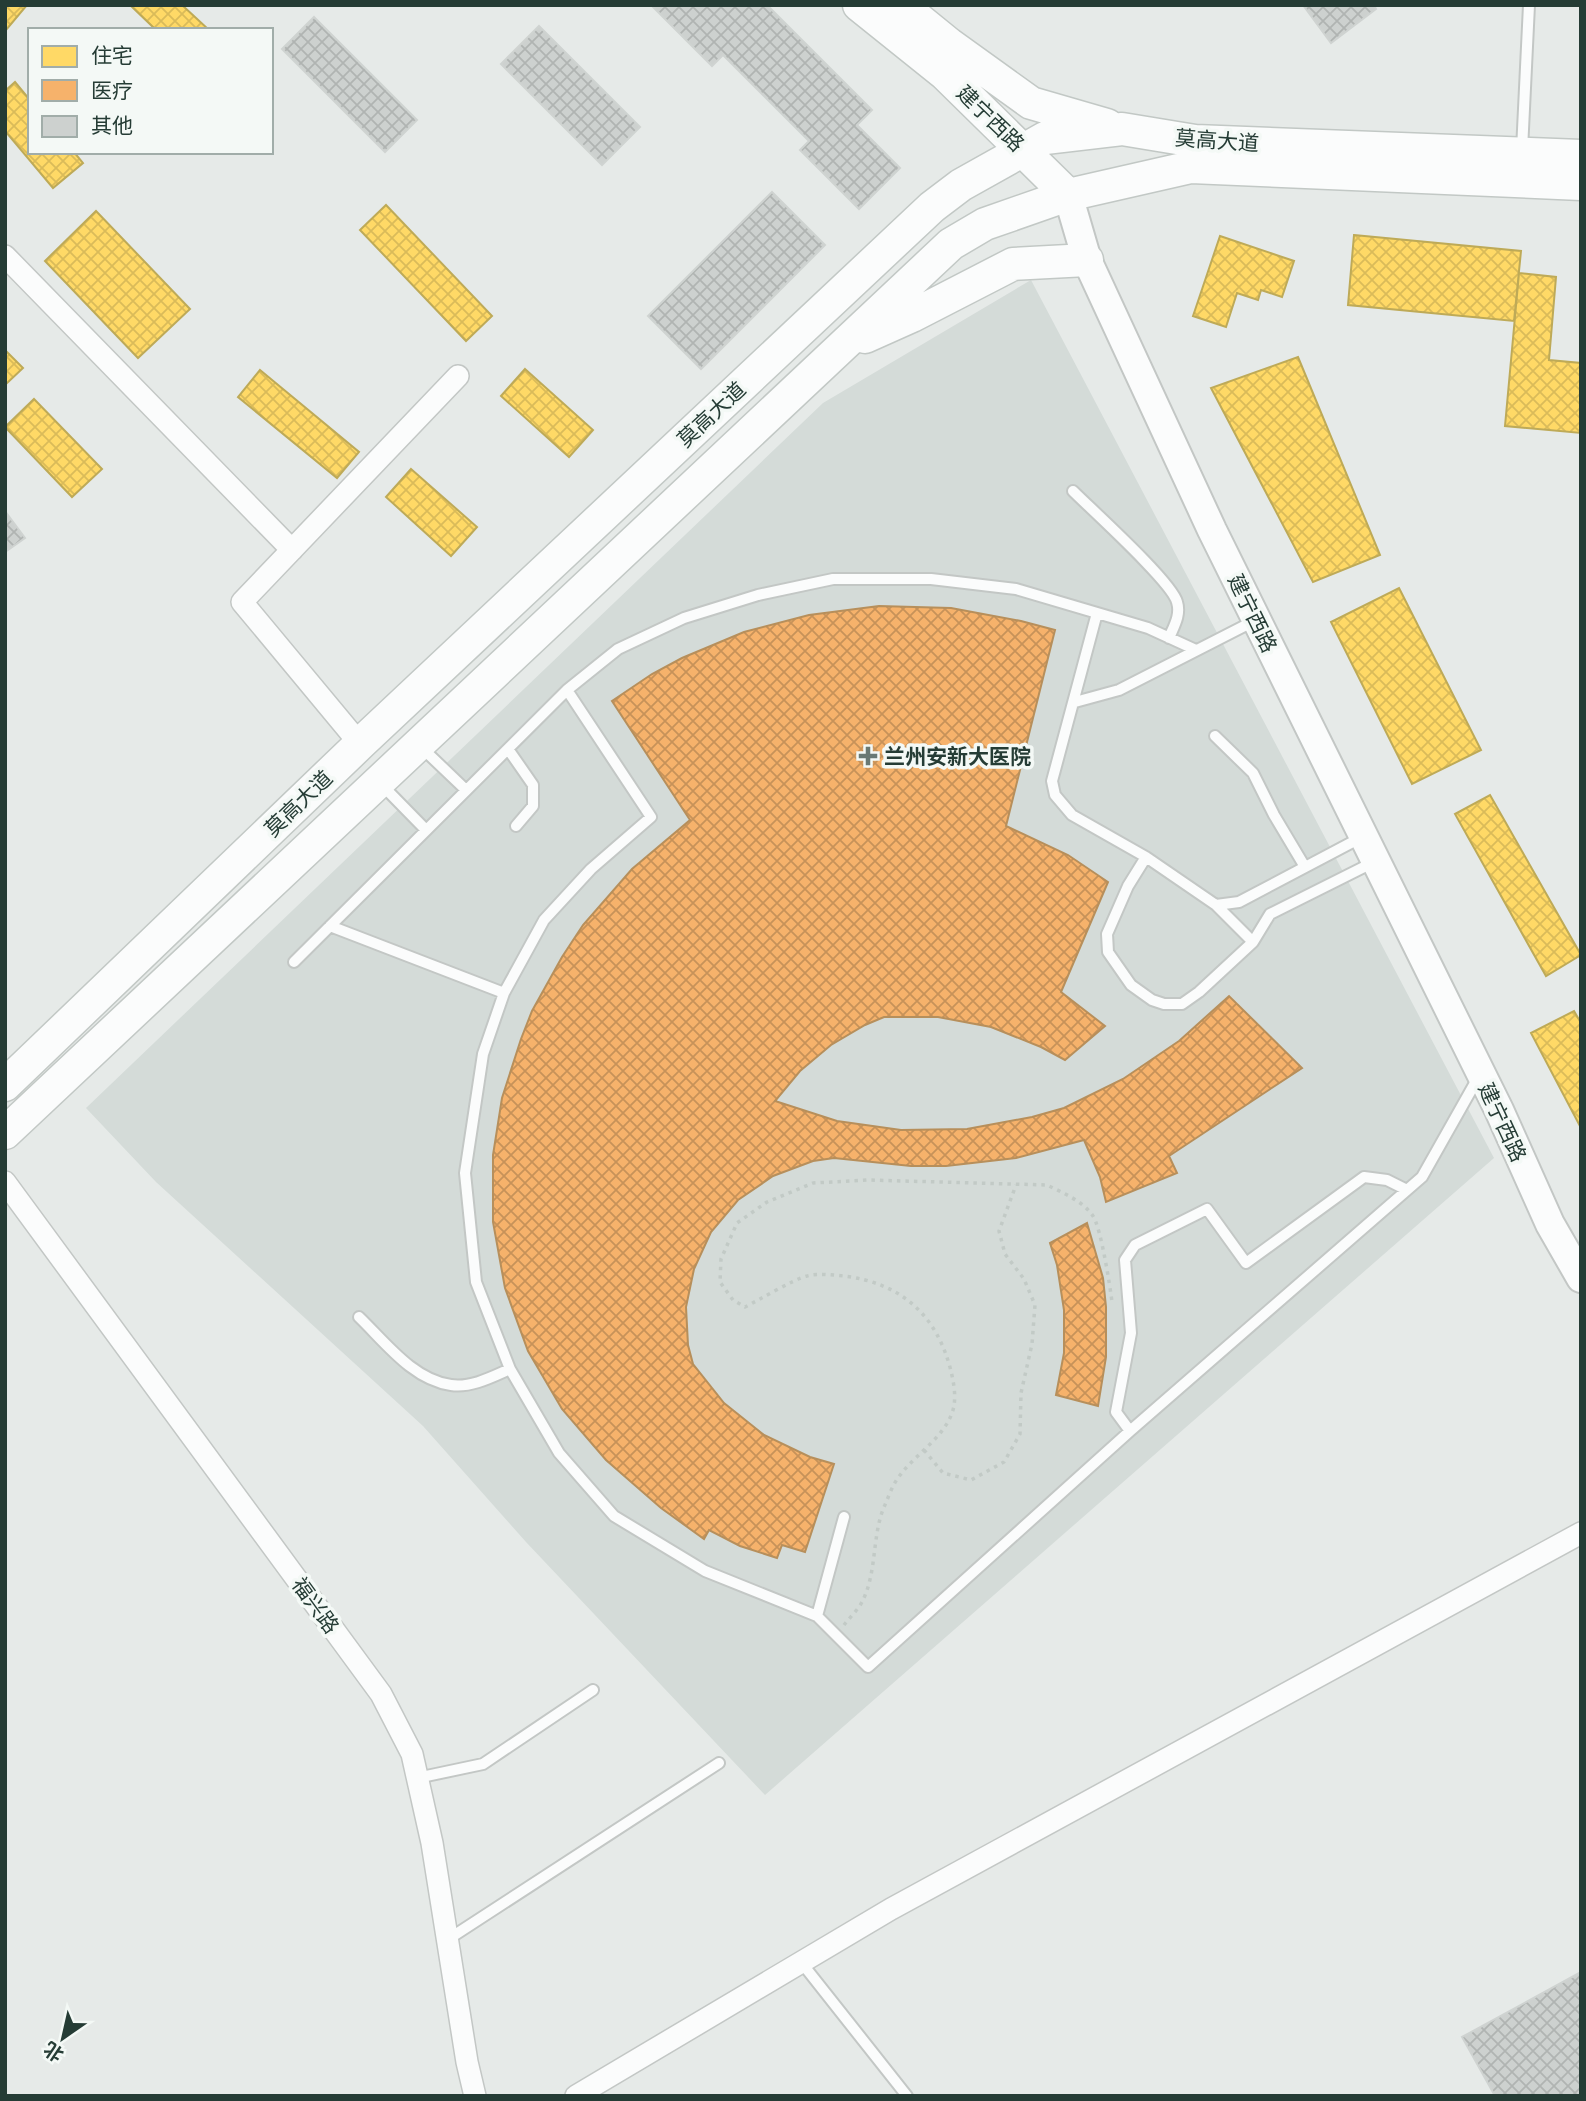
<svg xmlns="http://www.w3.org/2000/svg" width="1586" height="2101" font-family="'Open Sans','Noto Sans SC',sans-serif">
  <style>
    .built { fill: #d4dbd8 }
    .homes { fill: url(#homes-cross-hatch); stroke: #beaa57; stroke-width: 2 }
    .health { fill: url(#health-cross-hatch); stroke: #b78f5b; stroke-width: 2 }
    .building { fill: url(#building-cross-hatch); stroke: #cfd3d1; stroke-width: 2 }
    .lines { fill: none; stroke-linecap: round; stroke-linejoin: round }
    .service-casing { stroke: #c3c7c5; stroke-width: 14 }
    .minor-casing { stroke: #c3c7c5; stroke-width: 24 }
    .tertiary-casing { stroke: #c3c7c5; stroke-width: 32 }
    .secondary-casing { stroke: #c2c8c5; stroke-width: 35 }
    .path { stroke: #c2cac6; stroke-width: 3.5; stroke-dasharray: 3.5 5; stroke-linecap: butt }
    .service { stroke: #fbfcfc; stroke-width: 10 }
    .minor { stroke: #fbfcfc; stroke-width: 21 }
    .tertiary { stroke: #fbfcfc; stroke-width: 28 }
    .secondary { stroke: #fbfcfc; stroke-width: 32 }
    .poi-dot { fill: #697974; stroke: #f4f9f6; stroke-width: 2.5 }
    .labels { text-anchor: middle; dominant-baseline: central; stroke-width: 7; stroke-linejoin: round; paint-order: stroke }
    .street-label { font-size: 21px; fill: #253c35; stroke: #f4f9f6 }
    .poi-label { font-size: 21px; font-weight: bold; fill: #253c35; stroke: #f4f9f6; text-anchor: start }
  </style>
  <defs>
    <pattern id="homes-cross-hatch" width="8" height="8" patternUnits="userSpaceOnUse" patternTransform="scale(1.75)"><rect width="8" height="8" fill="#ffd966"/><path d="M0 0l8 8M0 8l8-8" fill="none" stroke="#dabb59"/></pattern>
    <pattern id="health-cross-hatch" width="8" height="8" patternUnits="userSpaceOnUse" patternTransform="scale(1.75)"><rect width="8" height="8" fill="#f6b26b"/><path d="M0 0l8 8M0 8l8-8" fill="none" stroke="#c79259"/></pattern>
    <pattern id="building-cross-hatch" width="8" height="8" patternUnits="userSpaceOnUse" patternTransform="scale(1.75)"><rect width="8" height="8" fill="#cdd1cf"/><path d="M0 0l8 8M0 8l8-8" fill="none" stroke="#b0b4b2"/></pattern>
  </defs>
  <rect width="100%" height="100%" fill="#e6eae8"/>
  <path class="built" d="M1031,280L1494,1158L765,1795L526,1542L423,1426L156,1182L86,1108L823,403Z"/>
  <path class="homes" d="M5,5H27L6,30L5,29Z
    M130,5H182L209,30H156Z
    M15,82L30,100V152H74L83,163L53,188L5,131V91Z
    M386,205L492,316L466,341L360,230Z
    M96,211L190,309L138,358L45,261Z
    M1354,235L1521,251L1514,321L1348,305Z
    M1220,236L1294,261L1282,297L1261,290L1258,300L1237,293L1226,327L1193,316Z
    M1519,273L1556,277L1549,360L1581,363V433L1505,426Z
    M5,350L23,368L5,385Z
    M1298,357L1380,555L1313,582L1211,388Z
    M525,369L593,430L569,457L501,396Z
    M260,370L359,452L337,478L238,397Z
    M34,399L102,469L72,497L5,427Z
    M411,469L477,527L451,556L386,497Z
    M1399,588L1481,750L1412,784L1331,622Z
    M1490,795L1581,955L1546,976L1455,814Z
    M1574,1011L1581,1023V1128L1531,1033Z"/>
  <path class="health" d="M879,606L951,608L1021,621L1055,630L1006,826L1068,855L1108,882L1061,992L1105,1026L1065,1060L1041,1047L991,1027L938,1017H884L865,1025L831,1045L800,1071L775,1101L837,1121L901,1130L967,1129L1032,1117L1064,1108L1123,1079L1179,1041L1229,996L1302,1068L1169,1156L1177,1173L1106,1202L1100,1177L1084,1140L1016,1158L946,1166H911L834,1158L813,1161L773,1176L738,1200L711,1232L694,1269L686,1307L688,1345L693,1364L724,1403L764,1435L810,1457L834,1464L805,1552L782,1545L777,1558L740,1546L709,1530L704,1539L661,1508L606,1460L562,1409L528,1351L505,1288L493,1222V1155L502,1098L521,1039L532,1011L562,957L583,925L632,869L690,820L612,701L652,674L682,658L744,632L809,615Z
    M1087,1223L1103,1278L1106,1307V1357L1098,1406L1056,1395L1064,1353V1310L1057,1265L1050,1243Z"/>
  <path class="building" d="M651,5H767L872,110L857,125L900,168L859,209L800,150L809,141L723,55L712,66Z
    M1303,5H1374L1376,9L1331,43Z
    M314,17L417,120L385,152L282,49Z
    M539,26L640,127L602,165L501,64Z
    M772,192L825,245L701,369L648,316Z
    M5,511L25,538L5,552Z
    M1581,1972V2096H1495L1462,2037Z"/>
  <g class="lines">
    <g class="service-casing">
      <path id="service" d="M1522,150L1529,5
        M1073,491C1092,510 1172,582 1177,602C1181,615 1174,626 1169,638
        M1097,613L1052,781L1055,795L1072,815L1146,857L1216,905L1253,942
        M567,690L651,817L591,869L544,920L504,993L483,1054L465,1173L476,1282L510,1369L559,1453L614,1516L705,1571L817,1616L868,1667L1130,1431L1422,1177L1479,1076
        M1075,702L1119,690L1256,620
        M1215,736L1253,773L1274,815L1305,867
        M420,746L466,790
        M508,749L533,785V806L516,826
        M381,784L426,830
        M1146,857L1128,886L1107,934L1108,952L1131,985L1152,1000L1164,1004H1182L1199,992L1253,942L1270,914L1374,862
        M1216,905L1239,902L1364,836
        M330,926L504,993
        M294,962L567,690L618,649L684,618L758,595L833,579H931L1016,589L1148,628L1196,650
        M359,1317C385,1342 413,1380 451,1385C471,1388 492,1377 510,1369
        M1130,1431L1116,1412L1131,1333L1125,1260L1135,1245L1207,1209L1246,1263L1364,1177L1387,1180L1407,1190
        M817,1616L844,1517
        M417,1778L483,1764L593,1690
        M447,1940L719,1763
        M801,1962L907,2096"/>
    </g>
    <g class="minor-casing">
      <path id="minor" d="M5,256L292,550
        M360,744L242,602L458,376
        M5,1182L381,1694L412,1754L432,1843L467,2062L475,2096
        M576,2096L891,1909L1581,1533"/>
    </g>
    <g class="tertiary-casing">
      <path id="tertiary" d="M1068,195L1087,260L1212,530L1499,1110L1550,1224L1581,1278"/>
    </g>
    <g class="secondary-casing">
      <path id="secondary" d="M859,5L945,74L1068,195
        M901,5L949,44L1031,103L1107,125
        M865,337L912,316L1013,264L1087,260
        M5,1085L360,744L932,207L961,185L1045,138L1122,129L1195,141L1581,156
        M5,1133L951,244L985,224L1068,195L1191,167L1581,184"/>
    </g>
    <path class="path" d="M924,1450L943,1473L971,1480L1004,1462L1020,1434L1021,1393L1032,1344L1035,1305L1024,1279L1005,1254L999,1231L1016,1185
      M844,1625C850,1617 859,1609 863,1600C877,1571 872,1536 884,1507C889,1496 893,1483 901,1474C917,1453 943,1438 952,1413C957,1400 954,1384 951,1371C937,1315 901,1283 844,1276C833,1275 818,1273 807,1276C794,1279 759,1300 745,1307L733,1300L720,1282L721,1259L737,1223L767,1202L813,1183L868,1180L1047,1185C1063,1193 1083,1201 1093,1216C1101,1228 1110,1286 1112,1302"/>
    <use href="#service" class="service"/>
    <use href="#minor" class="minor"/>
    <use href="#tertiary" class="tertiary"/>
    <use href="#secondary" class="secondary"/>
  </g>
  <path class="poi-dot" d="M864.5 745.5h7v7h7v7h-7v7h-7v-7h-7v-7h7z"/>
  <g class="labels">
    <g class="street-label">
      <text transform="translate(991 118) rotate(44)">建宁西路</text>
      <text transform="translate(1217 140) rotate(4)">莫高大道</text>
      <text transform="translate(711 414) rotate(-43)">莫高大道</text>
      <text transform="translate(1253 613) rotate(64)">建宁西路</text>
      <text transform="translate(298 803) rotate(-44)">莫高大道</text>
      <text transform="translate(1503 1122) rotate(65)">建宁西路</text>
      <text transform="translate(316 1605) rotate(54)">福兴路</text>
    </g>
    <g class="poi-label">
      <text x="884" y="756">兰州安新大医院</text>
    </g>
  </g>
  <rect width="1586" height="2101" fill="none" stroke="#253c35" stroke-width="14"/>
  <rect x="28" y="28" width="245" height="126" fill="#f4f9f6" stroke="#a1ada9" stroke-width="2"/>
  <rect x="42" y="46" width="35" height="21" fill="#ffd966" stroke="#a1ada9" stroke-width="2"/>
  <text x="91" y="63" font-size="21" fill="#253c35">住宅</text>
  <rect x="42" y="80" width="35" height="21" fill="#f6b26b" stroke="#a1ada9" stroke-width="2"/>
  <text x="91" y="98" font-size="21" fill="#253c35">医疗</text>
  <rect x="42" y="116" width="35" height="21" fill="#cdd1cf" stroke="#a1ada9" stroke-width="2"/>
  <text x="91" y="133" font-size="21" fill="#253c35">其他</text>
  <g transform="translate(63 2038) rotate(214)" stroke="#f4f9f6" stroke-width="5" paint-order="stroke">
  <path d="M0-5L12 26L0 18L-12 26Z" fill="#253c35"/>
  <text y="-10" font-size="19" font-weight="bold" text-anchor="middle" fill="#253c35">北</text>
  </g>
</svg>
